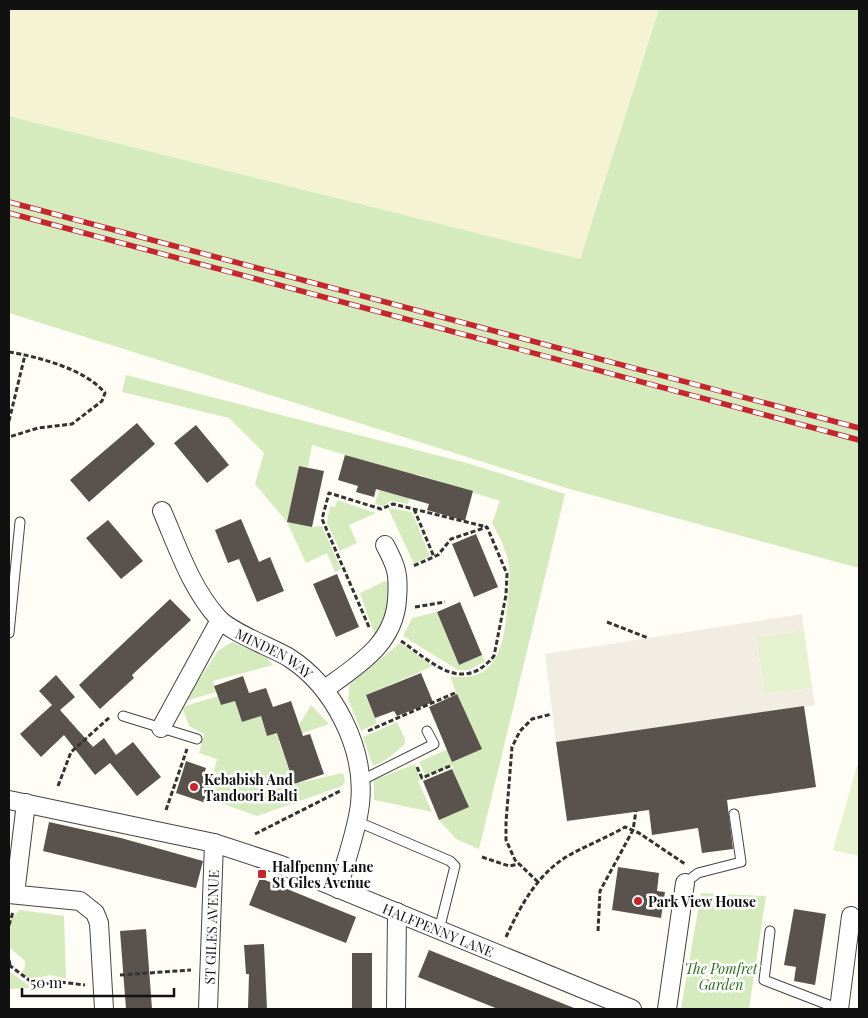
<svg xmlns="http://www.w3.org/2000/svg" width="868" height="1018" font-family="'Playfair Display',serif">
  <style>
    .farmland { fill: #f6f3d4 }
    .green { fill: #d5ebbd }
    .pitch { fill: #e6f2cf }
    .plaza { fill: #f1ede2 }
    .building { fill: #5a524d }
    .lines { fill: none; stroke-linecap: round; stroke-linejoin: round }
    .lane-casing { stroke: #444; stroke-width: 11 }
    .street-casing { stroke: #444; stroke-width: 20 }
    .path { stroke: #333; stroke-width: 3; stroke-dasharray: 5 2.5; stroke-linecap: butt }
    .lane { stroke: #fff; stroke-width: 9 }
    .street { stroke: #fff; stroke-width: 18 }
    .rail-casing { stroke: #c4262e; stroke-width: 5.5 }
    .rail { stroke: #fff; stroke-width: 4; stroke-dasharray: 11; stroke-linecap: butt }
    .poi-dot { fill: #c4262e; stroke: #fff; stroke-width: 2 }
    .labels { text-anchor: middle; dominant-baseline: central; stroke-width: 5; stroke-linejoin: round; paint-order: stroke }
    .street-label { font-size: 14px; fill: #111; stroke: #fff }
    .poi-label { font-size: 14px; font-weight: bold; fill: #111; stroke: #fff; text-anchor: start }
    .park-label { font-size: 14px; font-style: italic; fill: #2f6b1f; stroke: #fff }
  </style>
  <rect width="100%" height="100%" fill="#fffdf5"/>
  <path class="farmland" d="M9,9H659L580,259L9,116Z"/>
  <path class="green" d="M659,9H859V568L566,488L9,313V116L580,259Z
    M126,375L467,463L565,494L479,849L456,839L439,820L469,807L452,769L454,765L426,777L419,762L448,749L457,695L450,676C497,684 504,645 507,608C508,594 510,580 509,566C507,551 499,536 492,523L500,501L416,474L408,504L391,501L383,506L375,504L379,490L395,494L402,472L312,445L308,467L299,466L287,521L312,527L322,526L341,569L335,572L327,553L306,563L287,522L255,484L264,453L229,418L122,392Z
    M337,500L376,513L349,525L357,543L340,551L327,523L330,506L335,507Z
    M388,508L412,512L430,556L414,564Z
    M385,581L389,583L393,598L375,636L360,593Z
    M437,612L459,665L482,655L485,661L469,670H458L403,636L412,618Z
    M232,642L266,657L273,665L213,681L216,692L185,701L218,651Z
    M400,643L433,666L366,695L377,723L361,731L348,699L350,684Z
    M218,696L221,705L235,701L242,722L261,716L267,736L299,725L311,705L329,724L279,741L294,784L343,773L345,781L342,786L257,816L207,798L217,759L199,753L204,734L189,726L182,707Z
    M397,722L405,739V744L386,760L373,766L363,737Z
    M415,764L420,779L418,781L432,812L374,800V780Z
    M701,893L766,896L749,1009H681Z
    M20,910L64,916L66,979L51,975L30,979L22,972L25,967V961L9,947V920Z
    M9,971L32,988L9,989Z"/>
  <path class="pitch" d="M804,630L812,688L765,694L756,637Z
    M859,759V856L833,850Z"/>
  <path class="plaza" d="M802,614L804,630L756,638L765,694L812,688L815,705L556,742L545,654Z"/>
  <path class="building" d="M137,423L155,444L89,502L70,480Z
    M196,425L229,465L207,483L174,443Z
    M345,455L473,491L465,521L427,510L429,504L376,489L374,497L356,492L358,486L338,480Z
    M299,466L324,471L312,527L287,522Z
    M241,519L259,562L270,557L284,591L257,602L239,559L228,563L215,530Z
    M108,520L143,561L121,579L86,538Z
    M476,534L498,587L474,597L452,544Z
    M337,574L359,627L336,637L313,584Z
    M170,599L191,620L132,675L134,678L100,709L79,685Z
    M460,602L482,655L459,665L437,612Z
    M421,673L433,702L397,716L394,711L375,718L366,695Z
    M56,675L75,697L60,710L93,747L104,738L116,755L133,742L161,777L137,796L110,763L95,775L64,735L41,757L20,734L52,705L39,691Z
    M243,676L249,693L266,688L273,707L291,701L303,736L310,734L324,774L294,784L277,733L267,736L261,716L242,722L235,701L221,705L214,686Z
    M457,694L482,749L452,762L429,707Z
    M804,706L816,787L727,800L733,849L702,853L698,828L652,835L649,810L567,821L556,742Z
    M186,761L206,768L203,778L213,782L206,803L176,793Z
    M452,769L469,807L439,820L423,781Z
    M49,822L121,838L203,861L196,888L43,851Z
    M618,867L659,873L657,891L665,892L661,918L612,910Z
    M260,878L356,917L346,943L249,905Z
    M794,909L826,914L815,985L794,981L796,967L784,965Z
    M146,929L152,1009H126L120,931Z
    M264,944L267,1009H248L249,974H246L244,945Z
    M429,950L574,1008V1009H498L418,977Z
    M352,953H372V1009H352Z"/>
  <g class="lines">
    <g class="lane-casing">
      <path id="lane" d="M9,633L20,522
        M123,716L197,739
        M360,781L434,744L427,731
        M356,821L450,861L455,866L439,930
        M685,883L698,873L741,862L734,814
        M770,931L764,980L839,1009"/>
    </g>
    <g class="street-casing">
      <g id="street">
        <path id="s1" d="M162,511C178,548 191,588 218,618C232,633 269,646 288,657C334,686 366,749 360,804C357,831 345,862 338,889"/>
        <path d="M325,689C358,665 394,644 397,600C399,575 397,567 385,545"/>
        <path d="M161,728L220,620"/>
        <path id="s2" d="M9,800L214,843L281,865L632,1009"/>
        <path d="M9,894L80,901L95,913L99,923L104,1009"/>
        <path d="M15,894L26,803"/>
        <path id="s3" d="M208,1009L214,843"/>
        <path d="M396,1009L397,912"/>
        <path d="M667,1009L685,883"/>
        <path d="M839,1009L851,916"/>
      </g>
    </g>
    <path class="path" d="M9,352C39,357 85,369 105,393L102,401L72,424L38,428L9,437
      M9,421L25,355
      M414,509L434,557
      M415,607L445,602
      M607,622L648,638
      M369,627L322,519L329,493L381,509L393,504L487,527
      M401,641C432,662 462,695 494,656L506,595L507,574L487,527L451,539L438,555L413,566
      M368,731L455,693
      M417,767L422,778L450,766
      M58,786L71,752L110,717
      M166,810L187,749
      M255,834L342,790
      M482,857L509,866L519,864
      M538,882L515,860L506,840V822L512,747L520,731L532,719L552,714
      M9,925L13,912
      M598,931L600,891L633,830L636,811
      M506,937C520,907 536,876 566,857C585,846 606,838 625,827L639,833L685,864
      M9,960L10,965
      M9,965L37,986L45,985L52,981L85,985
      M120,975L191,970"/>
    <use href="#lane" class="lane"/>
    <use href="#street" class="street"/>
    <g class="rail-casing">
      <path id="rail" d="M9,202L859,428
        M9,213L859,440"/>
    </g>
    <use href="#rail" class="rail"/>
  </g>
  <g class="poi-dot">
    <circle cx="194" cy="787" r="5"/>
    <rect x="257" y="869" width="10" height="10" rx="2.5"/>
    <circle cx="638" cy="901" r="5"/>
  </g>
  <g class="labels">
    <g class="street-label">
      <text stroke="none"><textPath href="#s1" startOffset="188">MINDEN WAY</textPath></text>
      <text stroke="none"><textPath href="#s3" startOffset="82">ST GILES AVENUE</textPath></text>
      <text stroke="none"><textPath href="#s2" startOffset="450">HALFPENNY LANE</textPath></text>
    </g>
    <g class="poi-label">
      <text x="204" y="779">Kebabish And<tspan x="204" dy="16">Tandoori Balti</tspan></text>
      <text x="272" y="866">Halfpenny Lane<tspan x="272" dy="16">St Giles Avenue</tspan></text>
      <text x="648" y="901">Park View House</text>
    </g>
    <g class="park-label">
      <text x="721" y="968">The Pomfret<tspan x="721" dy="16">Garden</tspan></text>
    </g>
  </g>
  <rect width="868" height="1018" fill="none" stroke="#111111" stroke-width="20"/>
  <path d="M22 988v8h152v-8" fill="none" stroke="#111111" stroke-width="2.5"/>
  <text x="30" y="988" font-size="15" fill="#111111" stroke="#ffffff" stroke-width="4" paint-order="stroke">50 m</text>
</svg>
